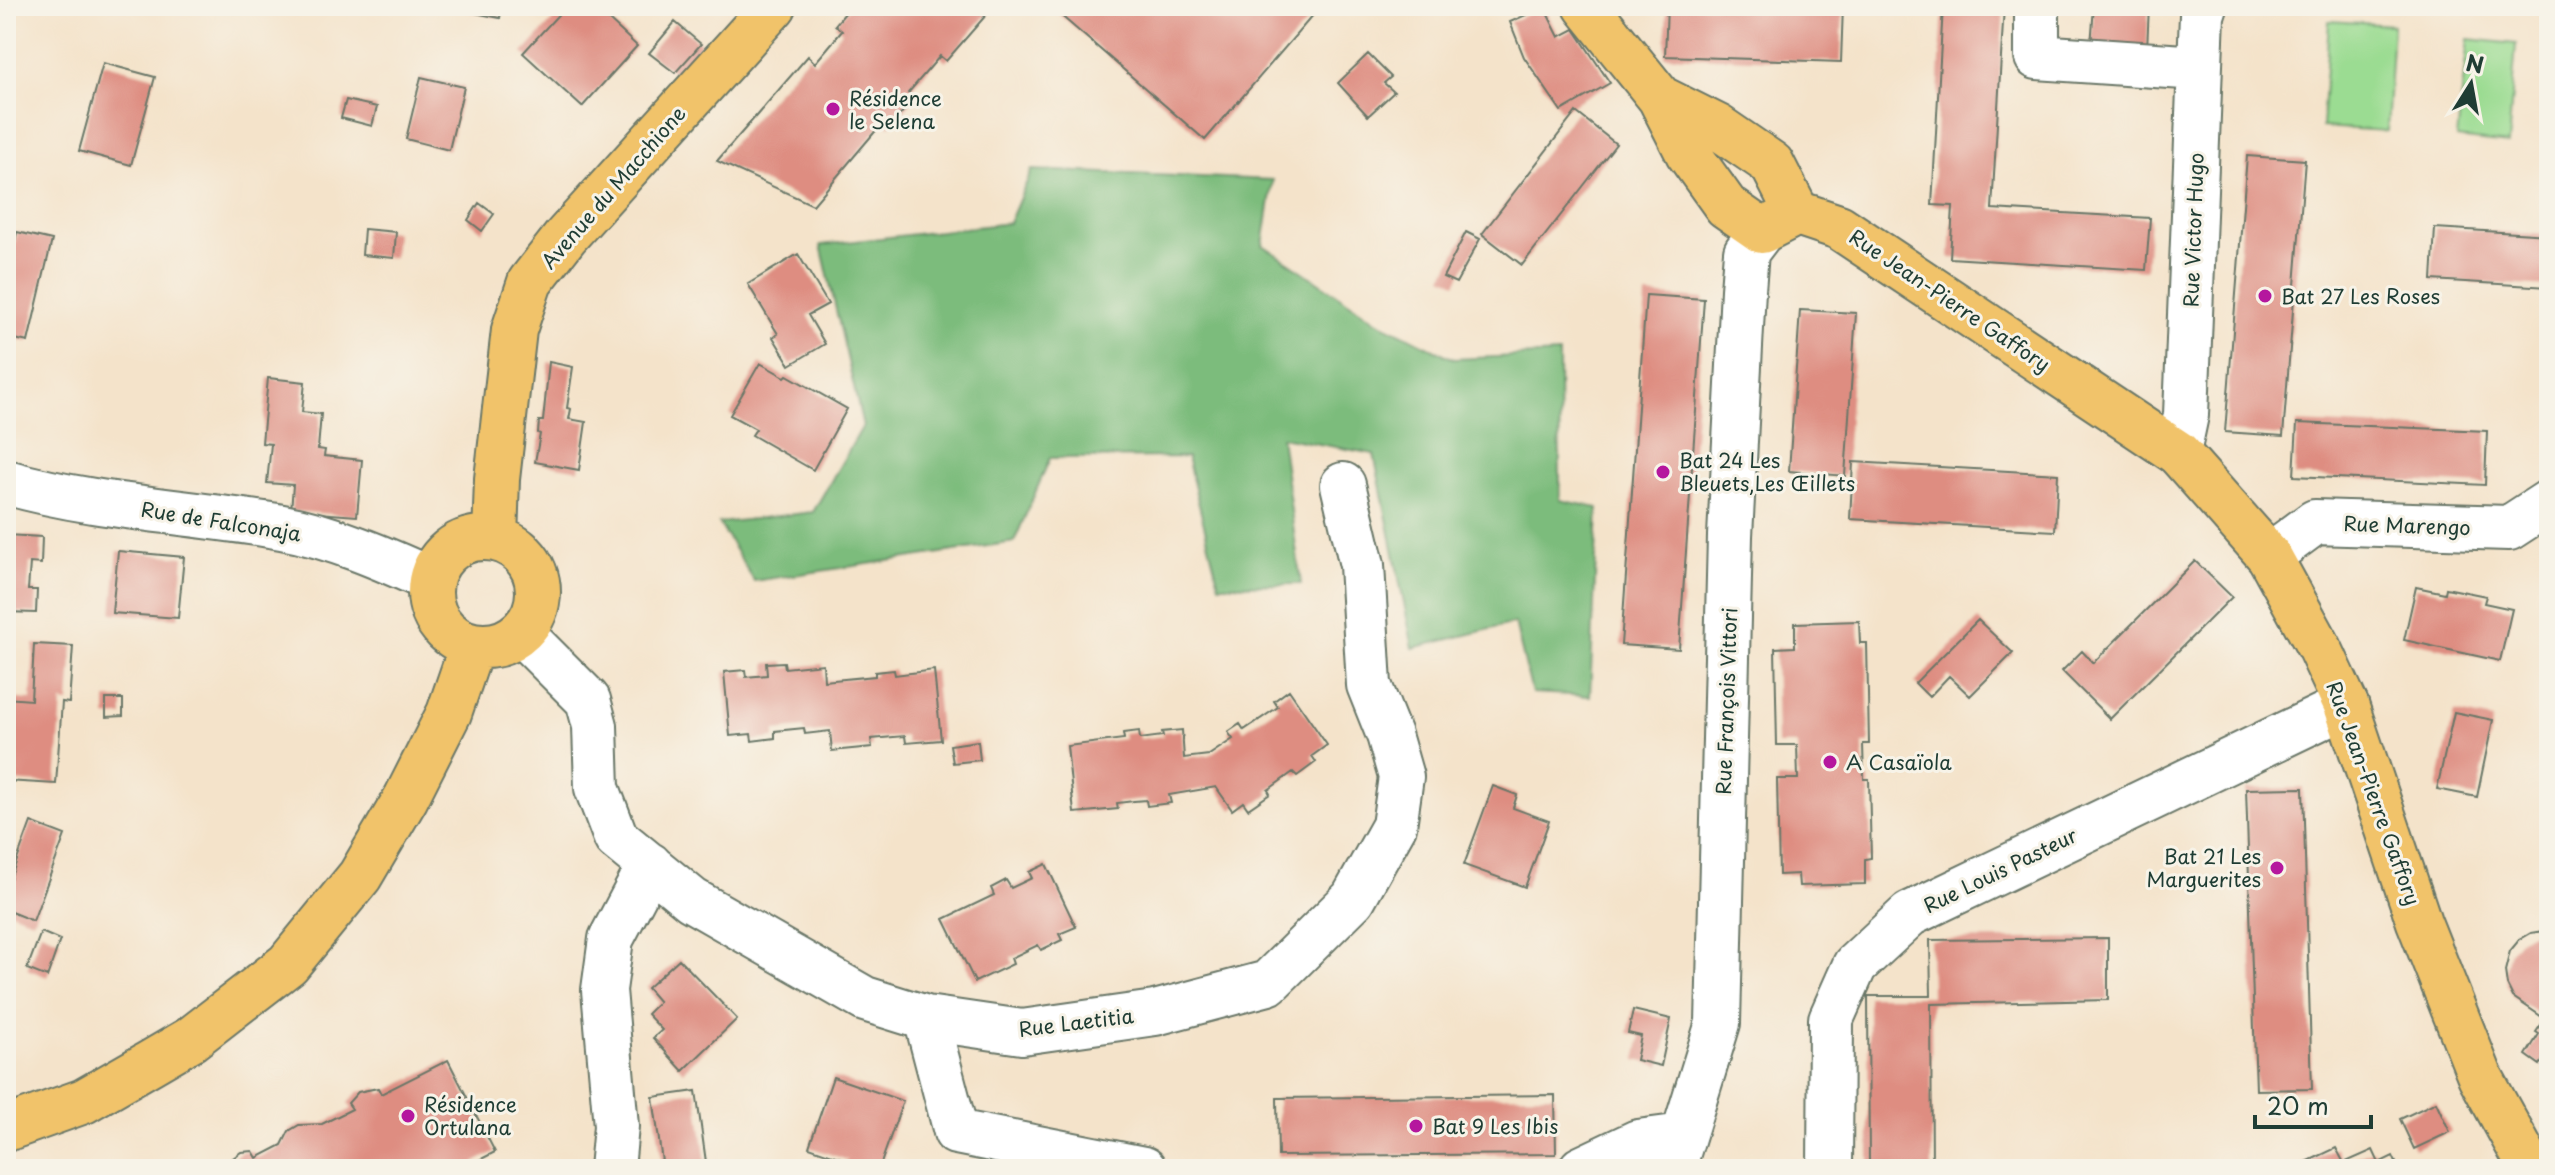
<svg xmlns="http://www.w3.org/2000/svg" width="2555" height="1175" font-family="'Playpen Sans',sans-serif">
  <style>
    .green { fill: #9bdc92; stroke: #5d8c63; stroke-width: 2 }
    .forest { fill: #7cbc7c; stroke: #4e7c58; stroke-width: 2 }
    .building { fill: #de8d81 }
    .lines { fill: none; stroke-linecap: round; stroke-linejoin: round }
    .minor-casing { stroke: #6a7768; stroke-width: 48 }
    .major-casing { stroke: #6a7768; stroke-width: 48 }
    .minor { stroke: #fff; stroke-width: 44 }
    .major { stroke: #f1c36a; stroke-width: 44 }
    .poi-dot { fill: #b5179e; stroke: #f7f3e8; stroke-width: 3 }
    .labels { text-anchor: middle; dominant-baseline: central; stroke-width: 6; stroke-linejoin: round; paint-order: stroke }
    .poi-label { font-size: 20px; fill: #1f3d34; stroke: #f7f3e8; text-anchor: start }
    .street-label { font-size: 20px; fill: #1f3d34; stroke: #f7f3e8 }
  </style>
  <rect width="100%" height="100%" fill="#f7f3e8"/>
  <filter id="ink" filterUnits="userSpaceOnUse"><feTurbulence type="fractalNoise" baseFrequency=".0125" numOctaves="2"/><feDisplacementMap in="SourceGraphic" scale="16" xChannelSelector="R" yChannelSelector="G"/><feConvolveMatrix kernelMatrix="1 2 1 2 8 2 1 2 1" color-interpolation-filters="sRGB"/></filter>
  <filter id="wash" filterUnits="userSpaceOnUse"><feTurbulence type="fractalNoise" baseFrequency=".006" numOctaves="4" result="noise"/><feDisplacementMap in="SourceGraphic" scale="32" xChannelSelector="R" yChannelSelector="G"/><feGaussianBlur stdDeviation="1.8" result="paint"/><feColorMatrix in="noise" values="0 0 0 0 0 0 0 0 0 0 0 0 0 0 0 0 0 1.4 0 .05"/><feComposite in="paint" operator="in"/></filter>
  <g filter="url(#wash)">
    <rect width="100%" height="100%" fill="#f4e3ca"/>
    <path class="green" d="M2329,21L2393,25L2387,131L2322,127Z
      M2468,39L2516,44L2508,144L2457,138Z"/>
    <path class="forest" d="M1032,170L1273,180L1263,245L1378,322L1454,359L1559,354L1560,500L1598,508L1590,696L1532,693L1515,623L1413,648L1374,454L1281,437L1301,584L1219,585L1187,457L1050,458L1014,542L754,581L719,523L813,512L863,426L821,245L1009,223Z"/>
    <g id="blocks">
      <path class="building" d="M441,6H502L500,18Z
        M566,6H594L637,46L582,107L523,53Z
        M851,6H994L946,61L940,56L908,93L915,98L890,126L884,121L813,205L717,161L808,56L815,63L842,31L835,25Z
        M1050,6L1192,7L1321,6L1205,140Z
        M1667,6H1843L1841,62L1665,56Z
        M1943,6H2004L1992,209L2150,218L2146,270L1950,258L1953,206L1932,205Z
        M2094,6H2149L2147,49L2091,46Z
        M1544,7L1559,37L1574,29L1610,83L1561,111L1524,57L1510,22Z
        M675,22L701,44L675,73L649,53Z
        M1368,54L1391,77L1384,83L1394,92L1368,116L1338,83Z
        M103,63L155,77L131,165L79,151Z
        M421,77L464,87L449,150L406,139Z
        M346,100L377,107L372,126L341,118Z
        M1576,112L1616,144L1522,265L1482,234Z
        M2247,156L2305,160L2283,436L2225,432Z
        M479,203L494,214L482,231L468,220Z
        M2435,228L2549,235V287L2432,280Z
        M364,229L396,232L394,258L362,255Z
        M17,232L52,240L28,342L6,337V249L13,250Z
        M1466,232L1480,239L1456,283L1443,277Z
        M798,254L828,304L808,315L825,344L790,365L773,337L778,334L748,284Z
        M1646,295L1704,299L1679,649L1621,645Z
        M1800,310L1856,313L1845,476L1789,471Z
        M549,362L573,367L567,408L571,409L569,419L586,422L579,470L535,462L540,434L538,433L539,421H543Z
        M760,363L785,377L787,375L847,409L813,470L752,435L756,429L730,415Z
        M268,378L305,382L302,412L321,414L318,449L325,450L324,456L362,460L357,516L291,511L293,485L267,483L271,444L262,443Z
        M2297,423L2487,431L2485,485L2294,476Z
        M1853,462L2058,474L2055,531L1850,519Z
        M6,535L42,537L41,564L30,563L28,590H37L36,613L6,612Z
        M118,551L184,557L178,618L112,613Z
        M2195,561L2232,597L2110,719L2062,671L2082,651L2093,663Z
        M2416,587L2445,593L2446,588L2486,596L2484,603L2512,609L2500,661L2404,640Z
        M1978,620L2013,653L1970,696L1949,676L1929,697L1915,683Z
        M1859,621L1860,643H1867L1869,744H1863L1864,779H1869L1871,858L1865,859V884L1799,886L1798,874L1779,875L1777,779H1798L1797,745H1777L1775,648L1795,647V623Z
        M34,644L73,646L69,703L62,702L56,784L6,781V698L31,700Z
        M784,662L785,668L823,664L824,681L875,676V672L894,670L895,675L934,670L941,740L906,743L905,736L871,739L872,747L832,751L830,731L805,734L804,728L775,731V738L752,741L751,734L730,736L724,672L745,670L746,677L767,675L766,663Z
        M1289,690L1327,745L1312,756L1316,762L1297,776L1293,772L1268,790L1270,794L1248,809L1243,802L1232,810L1216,787L1169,795L1171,803L1147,806L1146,800L1134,801L1117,803L1118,809L1074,813L1067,746L1124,739L1123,733L1139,731L1140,739L1163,736L1162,732L1182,730L1184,758L1209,755L1233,739L1228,732L1240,724L1244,730L1278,707L1274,701Z
        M106,699H123V716L106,717Z
        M2454,712L2493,720L2477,797L2437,789Z
        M978,741L980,760L953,763L950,745Z
        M1493,786L1517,795L1513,808L1549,821L1525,887L1464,865Z
        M2303,788L2312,1089L2256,1090L2246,789Z
        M31,822L65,835L33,921L6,910V890Z
        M1046,864L1076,927L1059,934L1062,940L1041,950L1038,945L1011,958L1013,964L975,982L944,919L994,895L991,888L1006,880L1011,888L1032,878L1029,872Z
        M2549,930V1050L2540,1065L2526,1055L2539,1034L2536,1032L2545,1019L2513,997L2507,985L2505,971L2510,951L2519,940L2531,933Z
        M41,932L60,940L47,977L27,969Z
        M2108,938V1000L1931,1004L1932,1169H1869L1868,996H1931L1930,940Z
        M679,959L737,1019L683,1071L653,1038L662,1030L647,1014L659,1002L647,988Z
        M1633,1010L1671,1019L1661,1066L1636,1060L1641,1036L1628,1033Z
        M448,1060L495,1152L462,1169L221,1167L241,1152L253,1151L257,1158L282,1145L289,1131L299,1125L322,1124L352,1109L348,1103L358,1092L378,1088L381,1094Z
        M833,1077L903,1101L879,1169H843L847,1160L809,1147Z
        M696,1091L707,1169H663L653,1097Z
        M1555,1095L1556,1154L1278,1156L1277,1098Z
        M2436,1102L2450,1132L2414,1149L2400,1119Z
        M2336,1148L2344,1163L2373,1150L2379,1163L2393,1156L2399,1169H2302L2300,1165Z"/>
    </g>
  </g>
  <g filter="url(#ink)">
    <use href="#blocks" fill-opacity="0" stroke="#6a7768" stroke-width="2"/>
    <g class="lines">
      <g class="minor-casing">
        <path id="minor" d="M2037,6V57L2199,68
          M2178,453L2186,415L2202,15L2205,6
          M6,482C96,508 190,511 282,527C332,536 385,559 431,580
          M2269,556L2315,522L2509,528L2549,502
          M521,633L588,700L595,726L597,788L616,838L692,900L865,999L926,1018L1022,1032L1155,1013L1268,983L1353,899L1394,826L1401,777L1389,735L1369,685L1362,565L1343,485
          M926,1018L956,1132L1144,1169
          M612,1169L616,1126L604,990L611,939L650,865
          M1581,1169L1638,1142L1683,1136
          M1673,1169L1718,1023L1730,536L1743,290L1746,252L1762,231
          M1830,1169L1831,1019L1855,965L1910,914L2346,705"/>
      </g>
      <g class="major-casing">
        <path id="major" d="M1586,6L1660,98L1688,153L1726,206L1762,231L1797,213L1839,227L2178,453L2269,556L2320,649L2346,705L2419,922L2480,1076L2531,1169
          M1660,98L1718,127L1772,164L1797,213
          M430 592a54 54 0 1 1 108 0a54 54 0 1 1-108 0Z
          M495,539L497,479L514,330L530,282L566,236L774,6
          M6,1129L84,1101L150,1063L191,1039L288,964L360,876L406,798L449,713L472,646"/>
      </g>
      <use href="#minor" class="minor"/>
      <use href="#major" class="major"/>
    </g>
  </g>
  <g class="poi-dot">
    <circle cx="833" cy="109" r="8"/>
    <circle cx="2265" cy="296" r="8"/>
    <circle cx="1663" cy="472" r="8"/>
    <circle cx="1830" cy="762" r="8"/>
    <circle cx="2277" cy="868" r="8"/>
    <circle cx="408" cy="1116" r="8"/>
    <circle cx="1416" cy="1126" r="8"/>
  </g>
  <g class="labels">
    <g class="poi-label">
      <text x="849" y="98">Résidence<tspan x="849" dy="23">le Selena</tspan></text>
      <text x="2281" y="296">Bat 27 Les Roses</text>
      <text x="1679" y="460">Bat 24 Les<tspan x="1679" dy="23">Bleuets,Les Œillets</tspan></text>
      <text x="1846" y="762">A Casaïola</text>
      <text x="2261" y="856" text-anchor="end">Bat 21 Les<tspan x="2261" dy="23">Marguerites</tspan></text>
      <text x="424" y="1104">Résidence<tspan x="424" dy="23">Ortulana</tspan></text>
      <text x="1432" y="1126">Bat 9 Les Ibis</text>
    </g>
    <g class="street-label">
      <text transform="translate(613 187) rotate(-49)">Avenue du Macchione</text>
      <text transform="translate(2193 230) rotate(-88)">Rue Victor Hugo</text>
      <text transform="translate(1950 300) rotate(34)">Rue Jean-Pierre Gaffory</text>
      <text transform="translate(221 521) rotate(9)">Rue de Falconaja</text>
      <text transform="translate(2407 525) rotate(2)">Rue Marengo</text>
      <text transform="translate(1726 701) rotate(-88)">Rue François Vittori</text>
      <text transform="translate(2374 793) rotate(70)">Rue Jean-Pierre Gaffory</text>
      <text transform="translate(2000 870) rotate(-26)">Rue Louis Pasteur</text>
      <text transform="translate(1076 1022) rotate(-7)">Rue Laetitia</text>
    </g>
  </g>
  <rect width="2555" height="1175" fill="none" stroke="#f7f3e8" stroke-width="32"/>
  <g transform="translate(2471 84) rotate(11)" stroke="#f7f3e8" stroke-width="6" paint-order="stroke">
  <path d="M0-6L14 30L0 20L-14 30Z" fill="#1f3d34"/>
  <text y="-12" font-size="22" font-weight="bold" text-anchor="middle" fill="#1f3d34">N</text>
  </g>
  <path d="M2255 1115v12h116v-12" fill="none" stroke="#1f3d34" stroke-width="4"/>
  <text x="2267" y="1115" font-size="24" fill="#1f3d34" stroke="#f7f3e8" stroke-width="6" paint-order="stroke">20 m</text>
</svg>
